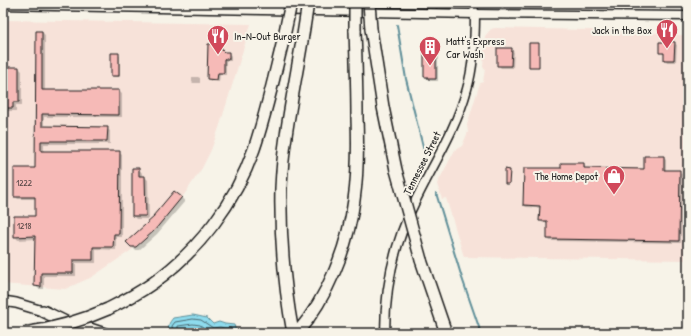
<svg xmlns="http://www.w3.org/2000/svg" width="691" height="336" font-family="'Patrick Hand',sans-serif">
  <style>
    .built { fill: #f7e2d9 }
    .water { fill: #8edbed; stroke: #608f99 }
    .shadow { fill: #0003 }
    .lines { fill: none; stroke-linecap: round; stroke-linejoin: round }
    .shore { stroke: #4a6870; stroke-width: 1 }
    .stream { stroke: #608f99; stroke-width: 2 }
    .building { fill: #f6bab7; stroke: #1c1c1c }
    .tertiary-casing { stroke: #1c1c1c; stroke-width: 10 }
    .secondary-casing { stroke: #1c1c1c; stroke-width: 11 }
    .primary-casing { stroke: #1c1c1c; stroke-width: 12 }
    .motorway-casing { stroke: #1c1c1c; stroke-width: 14 }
    .tertiary { stroke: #f7f3e8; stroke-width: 7 }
    .secondary { stroke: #f7f3e8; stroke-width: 8 }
    .primary { stroke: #f7f3e8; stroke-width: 9 }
    .motorway { stroke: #f7f3e8; stroke-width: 11 }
    .motorway-bridge-casing { stroke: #1c1c1c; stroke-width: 14; stroke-linecap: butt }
    .motorway-bridge { stroke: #f7f3e8; stroke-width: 11 }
    .labels { text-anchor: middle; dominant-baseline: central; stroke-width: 4; stroke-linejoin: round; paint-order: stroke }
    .number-label { font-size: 9px; fill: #524443 }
    .poi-label { font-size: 11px; fill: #1c1c1c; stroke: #f7f3e8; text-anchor: end }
    .street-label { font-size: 11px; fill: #1c1c1c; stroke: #f7f3e8 }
  </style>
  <rect width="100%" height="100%" fill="#f7f3e8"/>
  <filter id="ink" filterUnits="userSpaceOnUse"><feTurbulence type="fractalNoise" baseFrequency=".025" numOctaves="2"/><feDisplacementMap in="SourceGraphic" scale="8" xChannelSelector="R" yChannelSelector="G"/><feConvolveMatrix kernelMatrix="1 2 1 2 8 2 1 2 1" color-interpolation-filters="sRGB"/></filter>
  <g filter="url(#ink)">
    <path class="built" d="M3,20L251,24L219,128L211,150L202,168L184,195L154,231L133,249L92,277L65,289L3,284Z
      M495,28L638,31L641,33H675L678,35H688V260L464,257L446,198L442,199L437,184L455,150L462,146L468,132L467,125L480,83L483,82L485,69L483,67L485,36L491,29Z"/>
    <path class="water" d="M193,315L207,318L213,324L219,322L225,324L234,325L236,331L235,333H170C167,326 169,323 173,318Z"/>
    <path class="shadow" d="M42,32L45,35V91H119L122,94V117H44V128H107L110,131V144H44V152H119L122,155V237H116V250L96,249V263H76V276H44V289H39L35,286L36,239L18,240L15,236L36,217V199H18L15,196L36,169Z
      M674,43L677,45L676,62H667L665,59V55L660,52Z
      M539,44V67H530Z
      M220,45L223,47V52L229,53L231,56V61H226V75H220L219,82L211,81L208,79Z
      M436,45L438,47L439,60H438V81H431L425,77Z
      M511,49L514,52L513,68H501L498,65Z
      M118,54L120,56V77H114L112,76Z
      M3,68H19L22,71V105H16V111H3Z
      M192,77H198L200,78V83H193L192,82Z
      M664,157L666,159V171H679L682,174L681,243L550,241L548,238V223H543L540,220L541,208L526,207L524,205L562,169L583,164L585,166V169L645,170Z
      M139,169L142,173V177H145L148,180L149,219H136L133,216Z
      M174,192L185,201L157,234L139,250H135L128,242L155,217L154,216Z"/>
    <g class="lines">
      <path class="shore" d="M173,333L172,326L175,322L193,319L201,320L213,328L220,327L224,328H231L232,333
        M178,333V326L193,324L200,325L211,333"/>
      <path class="stream" d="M397,25L406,79L425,155
        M436,193L462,278L481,333"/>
    </g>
    <path class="building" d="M36,31H42V90H119V115L42,114V126L108,127L107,141H41V151H120L119,234H114L113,247H93V260H73V273H41V287L34,286L35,236L14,237V216H35V197H14V168H35Z
      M667,41L675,42L674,60H664V53H659V42H667Z
      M529,43H539V67H529Z
      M208,44H221V49L224,52H229V59H224V73H218L217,80L207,79Z
      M428,44H436V52H438L437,57H436V79H428V77H424V53H426V45H428Z
      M497,48H512L511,66H497Z
      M111,53H119V76H111Z
      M3,67H19V102H13V108H3Z
      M644,156H664V170H680L679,241L547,239V221H539L540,206L523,205L524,168H561V163H584V168L644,169Z
      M132,168H139V176H145L146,216H132Z
      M505,169L510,170L509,184H505Z
      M174,191L182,197L154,231L136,247H131L126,242L155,216H153Z"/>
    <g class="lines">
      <g class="tertiary-casing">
        <path id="tertiary" d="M473,3L475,14"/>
      </g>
      <g class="secondary-casing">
        <path id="secondary" d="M3,5L475,14L688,16
          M385,333C385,287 393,246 414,204C432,166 456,130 467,89C474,65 475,39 475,14"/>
      </g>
      <g class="primary-casing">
        <path id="primary" d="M3,301L16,303L49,313
          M78,324L105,333"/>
      </g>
      <g class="motorway-casing">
        <path id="motorway" d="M371,29L383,107L396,170
          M421,260L446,333
          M108,309C124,301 139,293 153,283C199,250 235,203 254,149C266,114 274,77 283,41
          M43,311L88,333
          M293,333C284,285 280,237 281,188C283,139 294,90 302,41
          M297,333C328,297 348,247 354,200C358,173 358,146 357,118C357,89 356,59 355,30"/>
      </g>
      <use href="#tertiary" class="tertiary"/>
      <use href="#secondary" class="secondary"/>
      <use href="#primary" class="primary"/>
      <use href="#motorway" class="motorway"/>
      <g class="motorway-bridge-casing">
        <path id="motorway-bridge" d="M355,3V30
          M369,3L371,29
          M283,41L291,3
          M302,41L308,3
          M396,170L421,260
          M24,333C54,329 81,321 108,309"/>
      </g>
      <use href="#motorway-bridge" class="motorway-bridge"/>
    </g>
  </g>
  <defs>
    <g id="restaurant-pin" transform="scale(1.15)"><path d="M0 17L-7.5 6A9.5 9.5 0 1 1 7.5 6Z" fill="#d1495b" stroke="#f7f3e8"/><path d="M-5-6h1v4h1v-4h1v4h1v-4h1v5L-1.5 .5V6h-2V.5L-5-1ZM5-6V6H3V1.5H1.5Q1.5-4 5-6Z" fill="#fff"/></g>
    <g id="building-pin" transform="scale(1.15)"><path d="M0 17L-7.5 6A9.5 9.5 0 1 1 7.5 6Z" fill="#d1495b" stroke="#f7f3e8"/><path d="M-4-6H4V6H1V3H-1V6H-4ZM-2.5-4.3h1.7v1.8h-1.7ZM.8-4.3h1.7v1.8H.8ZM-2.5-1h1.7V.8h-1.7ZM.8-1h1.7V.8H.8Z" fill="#fff"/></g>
    <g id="shop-pin" transform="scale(1.15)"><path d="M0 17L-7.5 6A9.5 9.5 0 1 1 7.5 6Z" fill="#d1495b" stroke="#f7f3e8"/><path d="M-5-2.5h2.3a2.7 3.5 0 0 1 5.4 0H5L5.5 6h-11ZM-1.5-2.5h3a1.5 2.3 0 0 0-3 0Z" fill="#fff"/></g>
  </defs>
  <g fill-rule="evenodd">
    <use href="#restaurant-pin" x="667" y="30"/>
    <use href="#restaurant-pin" x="218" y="36"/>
    <use href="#building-pin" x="430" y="47"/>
    <use href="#shop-pin" x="614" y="176"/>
  </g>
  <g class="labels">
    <g class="number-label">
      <text x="24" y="183">1222</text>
      <text x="24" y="226">1218</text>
    </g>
    <g class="poi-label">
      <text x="652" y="30">Jack in the Box</text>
      <text x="234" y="36" text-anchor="start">In-N-Out Burger</text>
      <text x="446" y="41" text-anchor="start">Matt's Express<tspan x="446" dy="13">Car Wash</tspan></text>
      <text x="598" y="176">The Home Depot</text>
    </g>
    <g class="street-label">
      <text transform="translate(422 163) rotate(-63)">Tennessee Street</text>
    </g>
  </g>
  <rect width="691" height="336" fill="none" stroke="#f7f3e8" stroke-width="16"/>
  <rect x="8" y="8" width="675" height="320" fill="none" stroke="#1c1c1c" stroke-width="1.5" filter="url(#ink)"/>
</svg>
